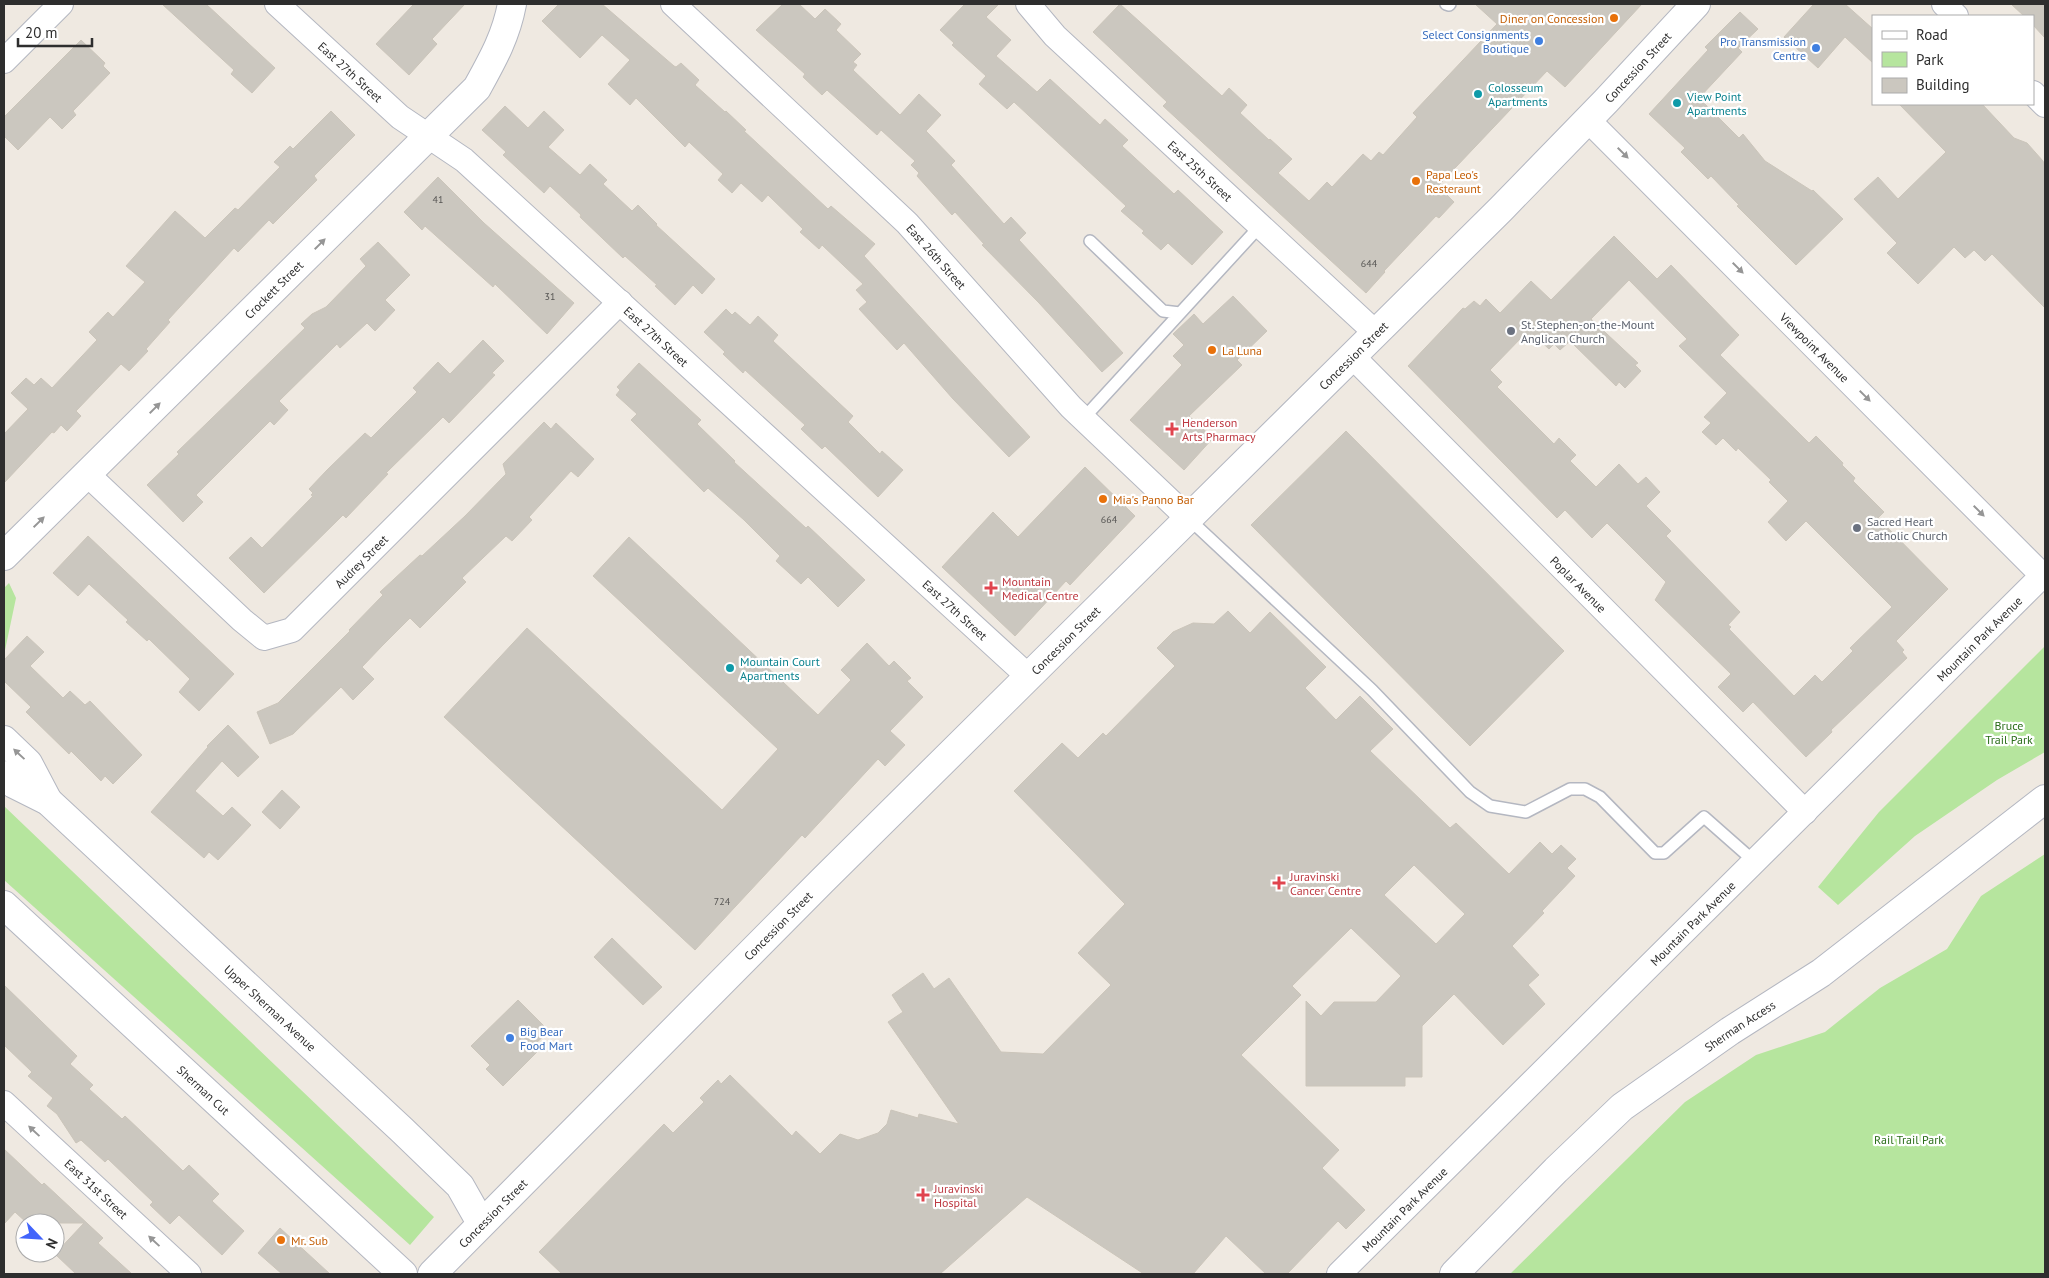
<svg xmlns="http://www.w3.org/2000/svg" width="2049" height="1278" font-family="'PT Sans',sans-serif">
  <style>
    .green { fill: #b6e59e }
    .building { fill: #cbc7bf; stroke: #cbc5ba; fill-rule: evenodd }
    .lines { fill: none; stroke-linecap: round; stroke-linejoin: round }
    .service-casing { stroke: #b4b7c1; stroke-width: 14 }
    .minor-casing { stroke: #b4b7c1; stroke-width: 26 }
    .tertiary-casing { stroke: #b4b7c1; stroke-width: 30 }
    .secondary-casing { stroke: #b4b7c1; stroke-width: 30 }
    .service { stroke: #fff; stroke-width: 11 }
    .minor { stroke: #fff; stroke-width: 24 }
    .tertiary { stroke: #fff; stroke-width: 28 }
    .secondary { stroke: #fff; stroke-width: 28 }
    .oneway { fill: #969696 }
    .food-dot { fill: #e8710a; stroke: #fff; stroke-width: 2 }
    .shop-dot { fill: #3f7fe0; stroke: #fff; stroke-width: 2 }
    .culture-dot { fill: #0f9aa8; stroke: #fff; stroke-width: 2 }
    .worship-dot { fill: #6b7280; stroke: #fff; stroke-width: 2 }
    .health-dot { fill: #e0444e; stroke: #fff; stroke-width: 2 }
    .labels { text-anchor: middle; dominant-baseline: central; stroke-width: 4.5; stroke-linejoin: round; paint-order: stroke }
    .number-label { font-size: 10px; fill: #555452 }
    .food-label { font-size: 12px; fill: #c56008; stroke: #fff; text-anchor: start }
    .shop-label { font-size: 12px; fill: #366cbe; stroke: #fff; text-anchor: end }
    .street-label { font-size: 12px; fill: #2e2e2e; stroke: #fff }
    .culture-label { font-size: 12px; fill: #0d838f; stroke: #fff; text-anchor: start }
    .worship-label { font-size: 12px; fill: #5b616d; stroke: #fff; text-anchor: start }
    .health-label { font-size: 12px; fill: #be3a42; stroke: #fff; text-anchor: start }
    .park-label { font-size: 12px; fill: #2c6e1b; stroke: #fff }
  </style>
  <rect width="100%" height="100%" fill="#efe9e1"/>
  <path class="green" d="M9,583L16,598L4,655V588Z
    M2045,646V752L1997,780L1915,836L1838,905L1818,887L1879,812Z
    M4,806L434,1217L410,1245L4,880Z
    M2045,854V1274H1510L1685,1102L1756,1055L1825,1032L1880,988L1947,949L1981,896Z"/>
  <path class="building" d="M162,4H206L275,68L252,93L231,74L234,70Z
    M414,4H465L432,39L437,44L409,75L376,44Z
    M559,4H602L674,66L676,67L681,63L699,80L695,85L725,112L726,111L746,130L744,131L828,209L831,206L875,244L864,256L1030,437L1009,457L953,399L904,343L897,350L859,309L867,302L856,290L863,284L822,245L819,249L800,232L803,229L768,195L762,202L741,183L732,193L718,180L723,174L689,142L685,147L636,98L630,105L608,84L630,60L602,35L580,58L542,21Z
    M783,4H799L815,19L825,9L841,24L836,30L861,54L853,62L857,65L853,70L900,115L919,94L941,115L926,131L955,161L951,165L1004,224L1011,217L1026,233L1019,240L1123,353L1102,372L1039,303L982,245L984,244L955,212L952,215L917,176L919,173L911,165L915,161L881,130L877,135L827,90L822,95L803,77L805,74L756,30Z
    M965,4H999L986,17L1011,40L996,56L1037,92L1050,79L1100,125L1105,119L1128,140L1122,146L1174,194L1178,190L1223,232L1192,265L1168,243L1161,250L1142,233L1144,231L1121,211L1126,206L1014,102L1007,109L979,84L986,76L952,45L954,43L940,30Z
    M1120,4L1222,96L1229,88L1247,105L1240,113L1269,140L1270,139L1292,159L1278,173L1309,201L1327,182L1332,187L1363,154L1371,161L1379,152L1383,155L1417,117L1413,113L1497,24L1475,4H1642L1565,87L1547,71L1438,186L1454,202L1439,218L1436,216L1384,271L1385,272L1366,293L1163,106L1167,102L1093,32Z
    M1814,4H1845L1873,29V63L1845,37L1818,68L1784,37Z
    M2011,4H2045V38L2033,25V16H2024Z
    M1740,12L1758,29L1738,48L1742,52L1699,98L1739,138L1743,134L1765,161L1812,191L1813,190L1843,219L1796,265L1737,206L1739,205L1711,176L1708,179L1681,152L1685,148L1649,114L1708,50L1705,47Z
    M81,40L105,63L103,66L110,73L73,111L76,115L62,129L50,117L18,150L4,136V117Z
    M1899,104H1982L2014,138L2027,143L2043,161L2045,166V308L1992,254L1985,261L1974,250L1965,258L1954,247L1918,284L1887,253L1897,243L1854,199L1878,177L1898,199L1946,152Z
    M505,106L528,128L544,111L564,130L548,147L580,175L590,164L607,180L603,184L632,211L638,205L657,224L656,225L715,279L702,294L693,285L675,305L655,286L657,285L625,256L623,258L580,217L581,215L550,186L544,193L503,155L506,152L482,130Z
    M331,111L355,135L314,176L317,180L273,224L269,220L238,252L234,248L168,320L170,322L146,349L148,351L129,371L121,364L76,411L81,416L67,431L61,425L54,433L52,432L4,483V434L28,409L11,393L26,378L34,385L41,378L52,388L97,340L89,332L108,312L113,317L145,282L126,266L175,211L205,238L235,208L238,210L280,167L274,162L290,146L293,149Z
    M438,177L484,223L574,303L547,334L495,284L493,287L425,226L422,230L404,212Z
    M1614,236L1657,279L1671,265L1739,335L1720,355L1809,443L1816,436L1843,463L1842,465L1855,478L1853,481L1884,512L1878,518L1948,589L1896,641L1904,650L1902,652L1907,658L1831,730L1832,732L1806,757L1753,702L1743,712L1718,687L1731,674L1655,600L1666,582L1607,523L1592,538L1565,510L1557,518L1408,366L1463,308L1465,309L1474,301L1480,306L1486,299L1500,313L1531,281L1551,300ZM1629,280L1687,339L1679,346L1727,393L1704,417L1711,423L1702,432L1716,445L1723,438L1736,451L1738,448L1771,480L1769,482L1788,501L1768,522L1786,541L1806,521L1892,607L1850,648L1853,651L1822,682L1815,675L1794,696L1729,629L1731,627L1728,625L1740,612L1666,536L1671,531L1646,506L1660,492L1646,477L1638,484L1619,464L1596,487L1570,461L1576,455L1559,438L1554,444L1497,387L1502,382L1490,370L1523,336L1528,340L1533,334L1549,349L1554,344L1560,350L1570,341L1616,386L1619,382L1625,388L1641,371L1635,365L1638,363L1591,319Z
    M378,242L410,275L385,300L395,310L375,331L367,323L340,348L337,344L279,401L288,410L274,425L270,421L196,495L203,502L183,522L147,485L179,454L177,452L305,328L301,324L312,314L326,307L366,266L360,259Z
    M1233,296L1267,331L1237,360L1242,365L1189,416L1213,438L1184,470L1130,420L1182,365L1173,356L1184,345L1173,334L1194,314L1203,324Z
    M726,309L732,315L735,312L750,325L758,316L778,335L773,341L853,416L848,422L880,454L882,451L903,470L878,497L825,446L822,449L801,429L805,425L745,370L743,373L723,354L725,352L704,332Z
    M483,340L504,361L492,373L495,375L449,423L443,417L386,473L388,474L346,518L343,515L264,593L229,558L251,537L262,548L313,496L311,495L313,493L309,489L327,470L365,433L371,438L417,392L413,388L438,362L450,374Z
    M639,363L701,420L697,424L735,461L734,462L806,528L808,526L865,580L838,607L808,577L801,584L776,561L780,556L744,520L708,488L704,492L631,420L637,414L616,395L620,390L617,387Z
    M544,422L551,429L556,423L594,459L578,477L571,471L529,517L532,520L512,541L506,536L462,578L466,582L420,628L410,618L382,646L362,667L374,679L353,700L341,687L293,734L270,744L257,712L278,703L350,631L349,630L383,595L380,592L420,555L422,556L465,516L506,474L503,464Z
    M1346,431L1564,651L1470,746L1251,525Z
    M1085,467L1135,516L1070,585L1066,581L1015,636L942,567L993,512L1018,537Z
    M88,536L234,674L199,711L179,692L190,679L149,639L147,641L126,622L128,620L89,584L78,596L53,573Z
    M629,537L818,715L851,680L841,670L867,643L889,666L894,661L911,678L907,681L923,697L890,731L905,745L885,766L878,759L805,838L802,835L695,950L444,717L527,628L722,810L778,749L593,576Z
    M1228,611L1250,633L1270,612L1326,667L1305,688L1336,720L1360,696L1393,729L1370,751L1450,828L1456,823L1509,874L1540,842L1552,854L1561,845L1576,859L1567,868L1575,876L1542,911L1544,913L1512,946L1539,975L1528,985L1545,1004L1503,1045L1454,994L1422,1026V1077H1405V1086H1306V1001L1321,1016L1334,1002H1376L1401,976L1351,928L1292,986L1301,995L1241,1055L1339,1150L1322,1168L1365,1210L1346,1229L1338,1221L1287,1274H1266L1226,1236L1193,1274H1144L1027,1197L940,1274H562L539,1252L664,1124L673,1133L704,1102L700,1098L718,1080L721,1084L730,1075L792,1136L796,1131L820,1154L840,1134L858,1140L878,1133L887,1124L891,1110L918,1118L919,1114L959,1124L888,1022L903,1012L892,995L923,973L934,989L949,978L1001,1052L1043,1054L1111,985L1078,953L1125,904L1014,791L1062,743L1078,758L1103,733L1106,736L1175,666L1157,648L1173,632L1193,623L1214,624ZM1414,865L1465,914L1436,944L1384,895Z
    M27,636L44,652L30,666L63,698L70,691L85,705L90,701L142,755L113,784L105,776L101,781L71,751L69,754L26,712L31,707L4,681V660Z
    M228,725L259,757L238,777L222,761L195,791L223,816L232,807L251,825L218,860L209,852L204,858L151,812L208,747L207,746Z
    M282,790L300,807L280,829L262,812Z
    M612,938L662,987L643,1005L594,957Z
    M4,985L77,1056L70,1064L93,1085L89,1089L122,1119L125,1116L183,1171L189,1165L219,1194L212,1201L244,1231L222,1255L179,1215L170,1224L150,1205L153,1202L108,1159L105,1162L81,1140L76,1143L57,1114L47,1106L53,1098L28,1076L32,1072L4,1045Z
    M518,1000L549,1031L534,1045L539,1050L503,1086L486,1069L490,1065L471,1046Z
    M4,1149L42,1185L44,1183L103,1238L98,1243L132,1274H76L55,1254L84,1223H27L15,1212L4,1224Z
    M280,1228L330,1274H282L258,1253Z"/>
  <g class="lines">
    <g class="service-casing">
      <path id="service" d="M1446,4L1449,5L1450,4
        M1090,241L1163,311L1180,313
        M1083,419L1260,226
        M1189,519L1372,690L1470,792L1490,806L1526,812L1570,789H1585L1600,797L1655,853H1664L1704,817L1755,862"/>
    </g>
    <g class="minor-casing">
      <g id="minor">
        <path id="s1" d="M277,4L400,117L464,160L1029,677"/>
        <path id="s2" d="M673,4L907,223L1071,407L1189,519"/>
        <path id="s3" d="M1028,4L1055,36L1376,333"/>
        <path d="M1944,4L1956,16"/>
        <path d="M4,61L61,4"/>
        <path d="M2033,93L2045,105"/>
        <path id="s4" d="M1588,120L2043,576"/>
        <path id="s5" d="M1353,357L1805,812"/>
        <path id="s6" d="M87,474L242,620L264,638L292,630L620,302"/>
        <path id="s7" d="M4,1103L189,1274"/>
        <path id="s8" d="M1339,1274L2045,573"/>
      </g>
    </g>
    <g class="tertiary-casing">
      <g id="tertiary">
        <path id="s9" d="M4,556L477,88C493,59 506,36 512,4"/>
      </g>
    </g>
    <g class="secondary-casing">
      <g id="secondary">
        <path d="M4,740L28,763L48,801"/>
        <path id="s10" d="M4,775L14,784L48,801L402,1130L460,1186L481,1223"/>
        <path id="s11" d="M4,905L403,1274"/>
        <path id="s12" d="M432,1274L822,881L1501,209L1606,101L1696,4"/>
        <path id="s13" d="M1454,1274L1556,1170L1622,1107L1730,1031L1821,973L2045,799"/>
      </g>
    </g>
    <use href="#service" class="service"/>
    <use href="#minor" class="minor"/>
    <use href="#tertiary" class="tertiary"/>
    <use href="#secondary" class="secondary"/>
  </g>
  <defs><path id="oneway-solid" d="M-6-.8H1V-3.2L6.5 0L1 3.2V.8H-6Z" transform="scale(1.25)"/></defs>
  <g class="oneway">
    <use href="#oneway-solid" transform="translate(1623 153) rotate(45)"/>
    <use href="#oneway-solid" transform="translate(320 244) rotate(-45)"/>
    <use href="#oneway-solid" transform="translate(1738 268) rotate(45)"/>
    <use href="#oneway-solid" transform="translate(1865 396) rotate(45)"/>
    <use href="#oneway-solid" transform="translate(155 408) rotate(-45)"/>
    <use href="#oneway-solid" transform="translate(1979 511) rotate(45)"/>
    <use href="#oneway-solid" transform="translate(39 522) rotate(-44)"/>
    <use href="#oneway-solid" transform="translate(19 754) rotate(-137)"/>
    <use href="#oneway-solid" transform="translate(34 1131) rotate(-137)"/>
    <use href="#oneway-solid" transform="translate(154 1241) rotate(-137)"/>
  </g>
  <g class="food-dot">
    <circle cx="1614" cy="18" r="5"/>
    <circle cx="1416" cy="181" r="5"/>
    <circle cx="1212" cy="350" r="5"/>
    <circle cx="1103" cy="499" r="5"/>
    <circle cx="281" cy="1240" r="5"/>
  </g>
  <g class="shop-dot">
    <circle cx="1539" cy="41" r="5"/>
    <circle cx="1816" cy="48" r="5"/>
    <circle cx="510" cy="1038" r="5"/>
  </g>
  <g class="culture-dot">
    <circle cx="1478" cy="94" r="5"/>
    <circle cx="1677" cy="103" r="5"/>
    <circle cx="730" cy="668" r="5"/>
  </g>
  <g class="worship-dot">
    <circle cx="1511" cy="331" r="5"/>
    <circle cx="1857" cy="528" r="5"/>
  </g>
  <g class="health-dot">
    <path d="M1169.5 421.5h5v5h5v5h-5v5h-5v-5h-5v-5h5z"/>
    <path d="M988.5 580.5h5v5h5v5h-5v5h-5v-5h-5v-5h5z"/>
    <path d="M1276.5 875.5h5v5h5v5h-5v5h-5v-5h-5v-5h5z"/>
    <path d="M920.5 1187.5h5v5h5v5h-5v5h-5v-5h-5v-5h5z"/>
  </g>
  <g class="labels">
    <g class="number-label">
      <text x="438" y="199">41</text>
      <text x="1369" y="263">644</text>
      <text x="550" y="296">31</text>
      <text x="1109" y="519">664</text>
      <text x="722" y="901">724</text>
    </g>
    <g class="food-label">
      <text x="1604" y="18" text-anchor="end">Diner on Concession</text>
      <text x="1426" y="174">Papa Leo's<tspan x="1426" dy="14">Resteraunt</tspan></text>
      <text x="1222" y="350">La Luna</text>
      <text x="1113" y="499">Mia's Panno Bar</text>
      <text x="291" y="1240">Mr. Sub</text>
    </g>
    <g class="shop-label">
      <text x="1529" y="34">Select Consignments<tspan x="1529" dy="14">Boutique</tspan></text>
      <text x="1806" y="41">Pro Transmission<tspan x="1806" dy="14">Centre</tspan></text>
      <text x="520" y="1031" text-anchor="start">Big Bear<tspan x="520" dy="14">Food Mart</tspan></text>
    </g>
    <g class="street-label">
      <text stroke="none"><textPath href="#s12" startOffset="1706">Concession Street</textPath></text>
      <text stroke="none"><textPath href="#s1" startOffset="100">East 27th Street</textPath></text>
      <text stroke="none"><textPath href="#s3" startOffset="240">East 25th Street</textPath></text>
      <text stroke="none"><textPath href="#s2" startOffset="365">East 26th Street</textPath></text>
      <text stroke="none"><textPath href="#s9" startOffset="379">Crockett Street</textPath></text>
      <text stroke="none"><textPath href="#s1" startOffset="505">East 27th Street</textPath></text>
      <text stroke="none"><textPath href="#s4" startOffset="321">Viewpoint Avenue</textPath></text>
      <text stroke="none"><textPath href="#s12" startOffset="1301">Concession Street</textPath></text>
      <text stroke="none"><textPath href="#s6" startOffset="368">Audrey Street</textPath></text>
      <text stroke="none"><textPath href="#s5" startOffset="320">Poplar Avenue</textPath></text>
      <text stroke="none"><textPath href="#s1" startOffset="910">East 27th Street</textPath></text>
      <text stroke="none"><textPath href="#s8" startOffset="902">Mountain Park Avenue</textPath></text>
      <text stroke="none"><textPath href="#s12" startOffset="896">Concession Street</textPath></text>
      <text stroke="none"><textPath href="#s8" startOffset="498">Mountain Park Avenue</textPath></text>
      <text stroke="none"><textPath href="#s12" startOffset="491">Concession Street</textPath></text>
      <text stroke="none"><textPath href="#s10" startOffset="355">Upper Sherman Avenue</textPath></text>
      <text stroke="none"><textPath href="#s13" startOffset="380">Sherman Access</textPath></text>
      <text stroke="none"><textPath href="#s11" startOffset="272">Sherman Cut</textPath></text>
      <text stroke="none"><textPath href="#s7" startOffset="126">East 31st Street</textPath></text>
      <text stroke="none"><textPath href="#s8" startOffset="92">Mountain Park Avenue</textPath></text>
      <text stroke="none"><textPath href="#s12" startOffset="86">Concession Street</textPath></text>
    </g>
    <g class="culture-label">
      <text x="1488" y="87">Colosseum<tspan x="1488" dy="14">Apartments</tspan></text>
      <text x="1687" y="96">View Point<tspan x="1687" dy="14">Apartments</tspan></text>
      <text x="740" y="661">Mountain Court<tspan x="740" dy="14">Apartments</tspan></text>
    </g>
    <g class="worship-label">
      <text x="1521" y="324">St. Stephen-on-the-Mount<tspan x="1521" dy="14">Anglican Church</tspan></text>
      <text x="1867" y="521">Sacred Heart<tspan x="1867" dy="14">Catholic Church</tspan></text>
    </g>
    <g class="health-label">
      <text x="1182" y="422">Henderson<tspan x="1182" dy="14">Arts Pharmacy</tspan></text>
      <text x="1002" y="581">Mountain<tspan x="1002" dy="14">Medical Centre</tspan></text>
      <text x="1290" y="876">Juravinski<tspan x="1290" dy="14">Cancer Centre</tspan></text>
      <text x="934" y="1188">Juravinski<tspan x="934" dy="14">Hospital</tspan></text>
    </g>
    <g class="park-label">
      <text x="2009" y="725">Bruce<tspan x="2009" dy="14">Trail Park</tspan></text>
      <text x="1909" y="1139">Rail Trail Park</text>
    </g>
  </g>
  <rect width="2049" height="1278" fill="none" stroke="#2e2e2e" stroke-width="10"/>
  <rect x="1872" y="15" width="162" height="90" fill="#ffffff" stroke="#ababab"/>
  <rect x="1882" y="31" width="25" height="8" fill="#ffffff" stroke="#ababab"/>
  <text x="1916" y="40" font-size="15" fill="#2e2e2e">Road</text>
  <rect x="1882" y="52" width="25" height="15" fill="#b6e59e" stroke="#ababab"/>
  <text x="1916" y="65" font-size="15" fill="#2e2e2e">Park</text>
  <rect x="1882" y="78" width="25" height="15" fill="#cbc7bf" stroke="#ababab"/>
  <text x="1916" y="90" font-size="15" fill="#2e2e2e">Building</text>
  <g transform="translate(40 1238) rotate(115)"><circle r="24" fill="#ffffff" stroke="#ababab"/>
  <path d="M0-4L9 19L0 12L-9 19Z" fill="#4264fb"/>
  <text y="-8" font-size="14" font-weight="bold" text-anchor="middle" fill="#2e2e2e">N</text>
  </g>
  <path d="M18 38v8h74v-8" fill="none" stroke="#2e2e2e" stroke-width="2.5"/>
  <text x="25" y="38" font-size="15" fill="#2e2e2e" stroke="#ffffff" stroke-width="4" paint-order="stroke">20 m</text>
</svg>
